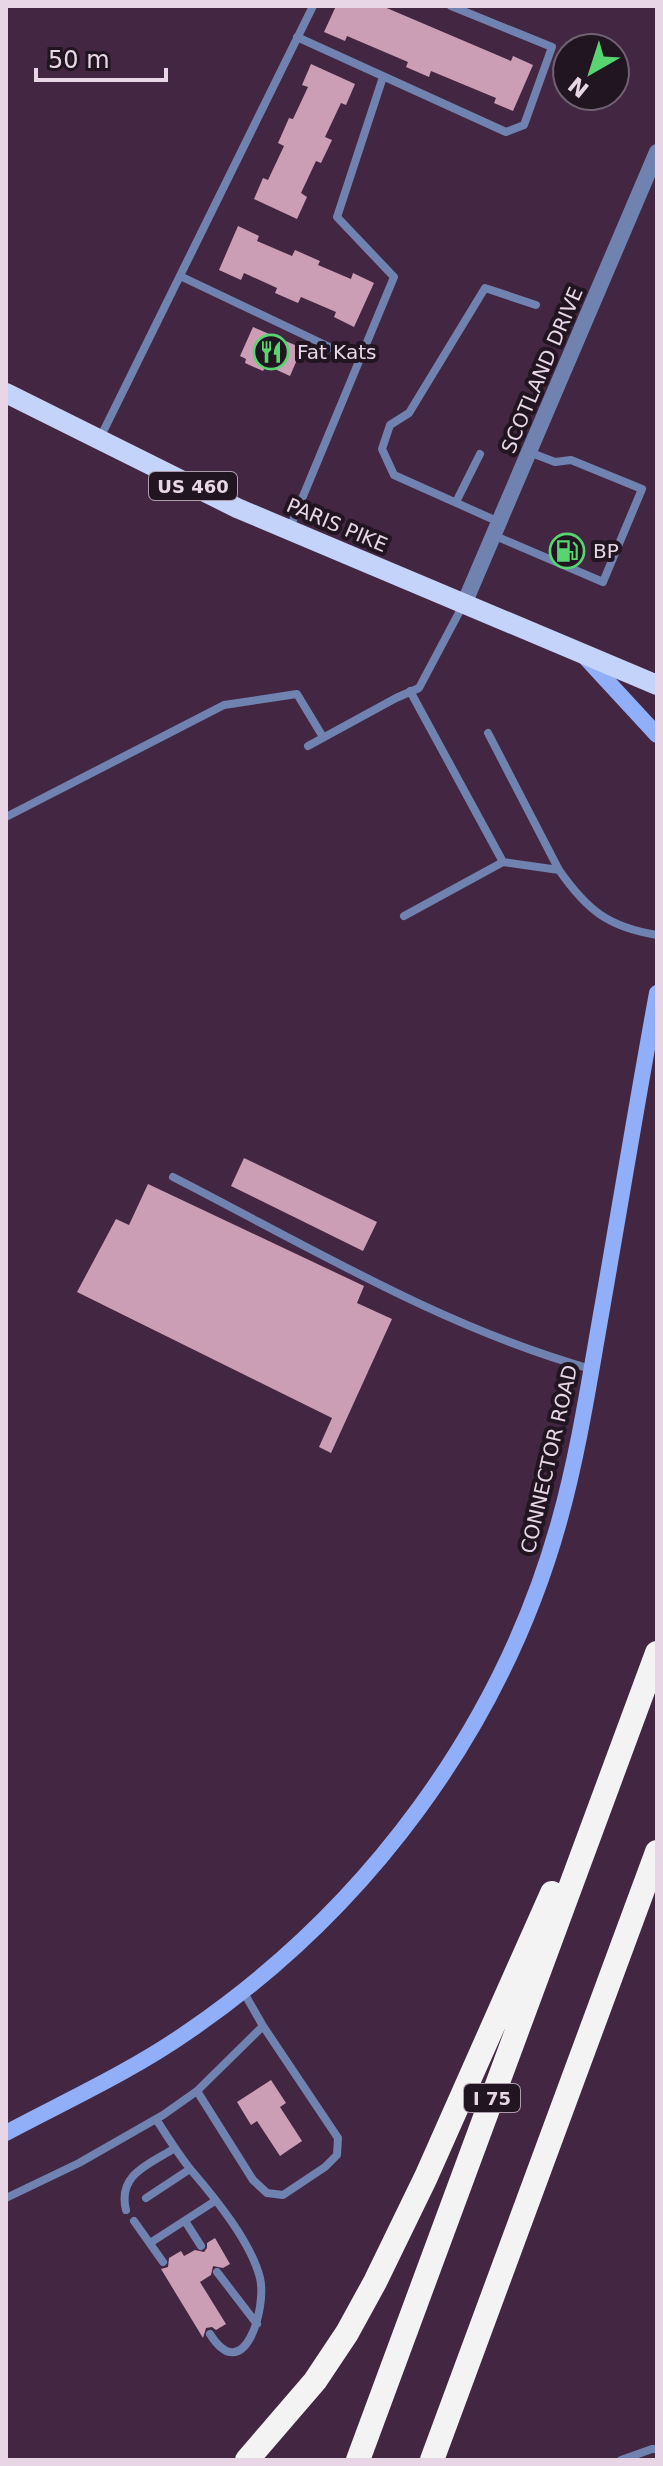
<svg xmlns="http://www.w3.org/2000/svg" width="663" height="2466" font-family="'DejaVu Sans',sans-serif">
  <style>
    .building { fill: #cc9eb5 }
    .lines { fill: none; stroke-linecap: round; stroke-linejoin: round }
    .service { stroke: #6f82b0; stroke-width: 8 }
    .minor { stroke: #6f82b0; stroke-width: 16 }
    .secondary { stroke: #91aef8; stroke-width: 16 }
    .primary { stroke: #c3d3fa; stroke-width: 20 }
    .motorway { stroke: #f3f3f3; stroke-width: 24 }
    .labels { text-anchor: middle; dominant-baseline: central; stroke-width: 8; stroke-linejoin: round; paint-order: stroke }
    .shield { fill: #221522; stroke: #ad9cac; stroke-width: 2 }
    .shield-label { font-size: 18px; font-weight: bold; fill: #e8d6e7 }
    .poi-label { font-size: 20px; fill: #e8d6e7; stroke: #221522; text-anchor: start }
    .street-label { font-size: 20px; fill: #e8d6e7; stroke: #221522 }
  </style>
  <rect width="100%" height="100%" fill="#432642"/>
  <path class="building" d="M336,6H382L511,61L513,56L533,65L513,111L494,103L496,98L431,71L429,77L406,67L408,62L347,36L345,41L324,32Z
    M311,64L355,84L346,105L341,103L325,137L332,140L321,163L316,161L301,193L307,197L297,219L254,199L263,178L268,180L284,146L278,143L289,118L293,119L308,87L302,85Z
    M238,226L259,236L257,241L292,256L295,250L320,261L318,265L351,279L353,273L374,283L354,327L334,317L336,312L301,297L298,303L275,293L277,288L244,273L241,280L219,270Z
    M253,327L302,348L290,376L266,365L263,371L245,363L246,359L240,356Z
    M244,1158L377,1222L363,1251L231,1186Z
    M148,1184L364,1286L357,1303L392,1319L331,1453L319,1447L332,1418L77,1292L116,1219L129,1225Z
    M271,2080L286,2103L280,2107L302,2141L280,2156L257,2121L251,2125L237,2102Z
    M215,2238L230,2264L223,2268L213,2266L211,2275L200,2282L226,2324L216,2330L212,2327L206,2328L203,2338L161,2269L168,2267L169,2258L181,2251L184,2256L195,2250L204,2252L207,2248V2243Z"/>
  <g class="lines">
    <path class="service" d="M297,37L506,132L524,125L552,47L451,6
      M180,276L359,361
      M99,440L313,6
      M456,502L480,454
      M499,522L394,475L382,449L390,425L409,413L485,288L536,305
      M289,530L394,277L337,217L383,77
      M493,535L603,582L642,489L571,460L555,462L529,452
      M488,733L559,870C587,910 608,927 657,935
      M308,746L396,698L419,688L463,605
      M6,817L224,705L297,694L323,737
      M503,862L559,870
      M404,916L503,862L410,691
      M173,1177C308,1246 444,1328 591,1369
      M197,2091L253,2180L267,2193L283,2195L325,2167L337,2155L338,2138L263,2026
      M156,2119C167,2136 178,2154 191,2170C215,2198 251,2242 260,2278C267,2308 244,2388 210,2334
      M6,2198L79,2163L163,2115L197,2091L263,2026L243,1991
      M146,2198L190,2169
      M126,2210C117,2174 150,2164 175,2148
      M134,2221L163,2262
      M185,2221L201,2246
      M150,2243L215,2201
      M217,2272L257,2324
      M621,2460L652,2449H657"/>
    <path class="minor" d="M464,604L657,152"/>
    <path class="secondary" d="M585,657L657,735
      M6,2133C68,2100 132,2071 189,2031C366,1910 501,1729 559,1522C579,1451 590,1376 603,1303C621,1200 638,1096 657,993"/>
    <path class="primary" d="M6,393L237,508L657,685"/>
    <path class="motorway" d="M247,2460L315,2381L347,2333L375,2282L426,2177L552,1893
      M358,2460L657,1653
      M432,2460L657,1852"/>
  </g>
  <defs>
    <g id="restaurant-ring" transform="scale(1.8)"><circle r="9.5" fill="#221522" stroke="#58d570" stroke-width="1.5"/><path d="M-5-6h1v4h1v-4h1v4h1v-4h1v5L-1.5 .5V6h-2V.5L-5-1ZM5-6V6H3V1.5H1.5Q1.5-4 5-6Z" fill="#58d570"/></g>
    <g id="fuel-ring" transform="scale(1.8)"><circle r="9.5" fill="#221522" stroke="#58d570" stroke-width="1.5"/><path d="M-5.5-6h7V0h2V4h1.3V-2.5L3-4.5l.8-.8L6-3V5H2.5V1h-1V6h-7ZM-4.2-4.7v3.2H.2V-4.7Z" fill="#58d570"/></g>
  </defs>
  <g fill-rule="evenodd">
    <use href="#restaurant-ring" x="271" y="352"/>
    <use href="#fuel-ring" x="567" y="551"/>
  </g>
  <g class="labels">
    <g class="shield">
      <rect x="149" y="472" width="88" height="28" rx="6"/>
      <rect x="464" y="2084" width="56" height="28" rx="6"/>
    </g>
    <g class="shield-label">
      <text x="193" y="486">US 460</text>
      <text x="492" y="2098">I 75</text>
    </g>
    <g class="poi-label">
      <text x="297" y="352">Fat Kats</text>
      <text x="593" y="551">BP</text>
    </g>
    <g class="street-label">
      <text transform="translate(542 370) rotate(-67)">SCOTLAND DRIVE</text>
      <text transform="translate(337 525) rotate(23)">PARIS PIKE</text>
      <text transform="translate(549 1459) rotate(-77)">CONNECTOR ROAD</text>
    </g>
  </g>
  <rect width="663" height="2466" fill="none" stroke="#e8d6e7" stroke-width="16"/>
  <g transform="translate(591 72) rotate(219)"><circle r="38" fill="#221522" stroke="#716271" stroke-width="2"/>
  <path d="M0-6L14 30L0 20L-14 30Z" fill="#58d570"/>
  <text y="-12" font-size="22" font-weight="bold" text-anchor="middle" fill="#e8d6e7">N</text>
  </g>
  <path d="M36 68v12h130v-12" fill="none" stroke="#e8d6e7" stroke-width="4"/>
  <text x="48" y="68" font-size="24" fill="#e8d6e7" stroke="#221522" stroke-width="6" paint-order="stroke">50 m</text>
</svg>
